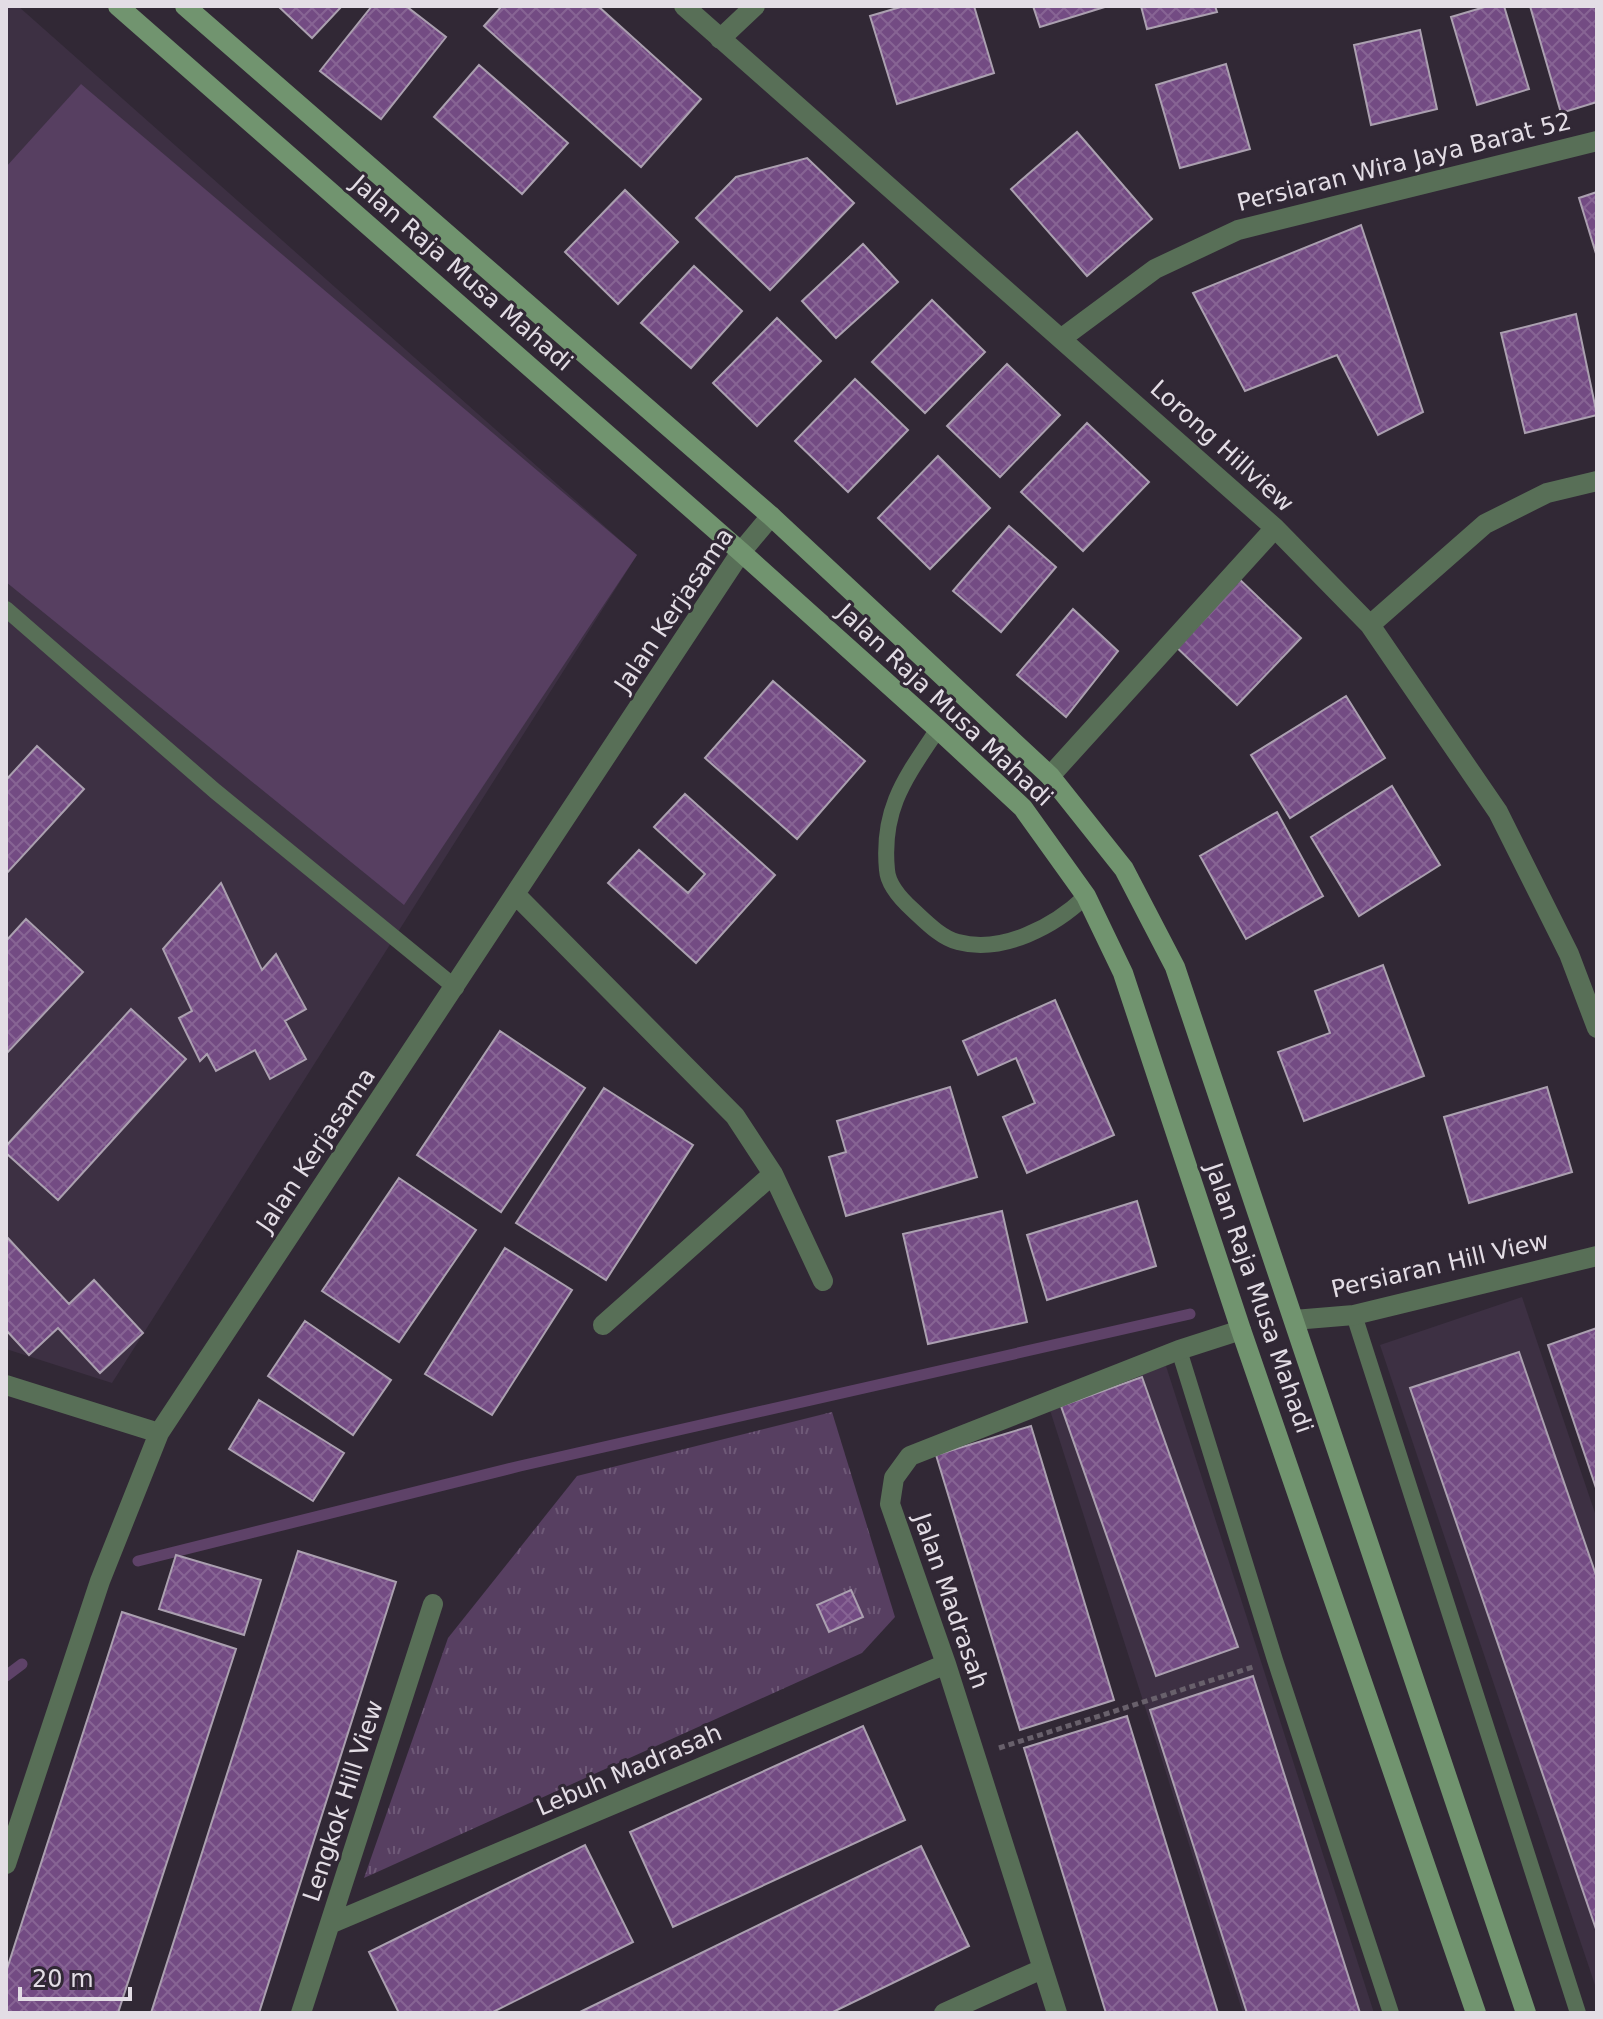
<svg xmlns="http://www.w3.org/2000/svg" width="1603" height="2019" font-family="'DejaVu Sans',sans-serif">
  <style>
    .built { fill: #3d3043 }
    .grass { fill: url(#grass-tufts) }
    .green { fill: #573f61 }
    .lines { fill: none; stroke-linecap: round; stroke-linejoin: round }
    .stream { stroke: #5e4268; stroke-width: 11 }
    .building { fill: url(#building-cross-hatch); stroke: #aba0b0; stroke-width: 2 }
    .path { stroke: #68606b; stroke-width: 5; stroke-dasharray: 6 4; stroke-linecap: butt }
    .lane { stroke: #586f57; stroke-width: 16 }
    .street { stroke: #586f57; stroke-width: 20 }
    .secondary { stroke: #71946f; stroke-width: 20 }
    .labels { text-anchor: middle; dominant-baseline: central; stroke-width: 6; stroke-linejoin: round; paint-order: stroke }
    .street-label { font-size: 24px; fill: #e3dde5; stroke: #312835 }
  </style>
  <defs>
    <pattern id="grass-tufts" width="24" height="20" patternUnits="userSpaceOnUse" patternTransform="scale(2)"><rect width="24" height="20" fill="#573f61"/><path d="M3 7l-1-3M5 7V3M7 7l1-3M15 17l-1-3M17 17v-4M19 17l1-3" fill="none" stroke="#6f5a78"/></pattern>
    <pattern id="building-cross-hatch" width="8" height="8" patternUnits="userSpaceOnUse" patternTransform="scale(2)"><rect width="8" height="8" fill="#734b83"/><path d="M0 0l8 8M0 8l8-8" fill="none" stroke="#876494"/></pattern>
  </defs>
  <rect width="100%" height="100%" fill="#312835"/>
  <path class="built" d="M6,6H18L637,555L112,1383L6,1349Z
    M1522,1297L1597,1519V1991L1380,1345Z
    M1166,1366L1374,2013H1243L1048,1404Z"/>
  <path class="grass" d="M832,1412L895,1617L862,1653L364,1878L448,1638L577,1476Z"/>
  <path class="green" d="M81,84L637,555L404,905L6,582V167Z"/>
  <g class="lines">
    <path class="stream" d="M138,1561L520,1466L1190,1314
      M6,1676L22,1664"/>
  </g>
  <path class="building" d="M278,6H342L312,38Z
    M372,6H406L446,37L381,119L320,71Z
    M502,6H598L701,99L641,167L484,26Z
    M904,6H974L994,73L897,104L870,16Z
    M1033,6H1108L1040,27Z
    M1141,6H1215L1217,12L1147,29Z
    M1488,6H1504L1529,89L1477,105L1451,17Z
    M1530,6H1597V102L1561,113Z
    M1420,30L1437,109L1371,125L1354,45Z
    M1226,64L1250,149L1180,168L1156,85Z
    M479,65L568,143L522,194L434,117Z
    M1077,132L1152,219L1087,276L1011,189Z
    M807,158L854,203L770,290L696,218L736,177Z
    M625,190L678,242L618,304L565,252Z
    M1597,192V257L1579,198Z
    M1361,225L1423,412L1378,435L1337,355L1245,391L1193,293Z
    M863,244L898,282L836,338L802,301Z
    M694,266L742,311L691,368L641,323Z
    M932,300L985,352L925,413L872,362Z
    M1576,314L1597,415L1525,433L1501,333Z
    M777,318L821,361L757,426L713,383Z
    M1007,364L1060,415L1000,477L947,426Z
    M855,379L908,430L848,492L795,441Z
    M1087,423L1149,482L1083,551L1021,492Z
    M938,456L990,508L930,569L878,518Z
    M1009,526L1056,567L1001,632L953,591Z
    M1236,576L1301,638L1237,705L1172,643Z
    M1073,609L1118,651L1066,717L1017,675Z
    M773,681L865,761L797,839L705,758Z
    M1346,696L1385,758L1290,818L1251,755Z
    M37,746L84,789L6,874V780Z
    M1392,786L1440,865L1359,916L1311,837Z
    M685,794L775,875L696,963L608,883L639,850L688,893L705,874L654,827Z
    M1277,812L1323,896L1246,939L1200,856Z
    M221,883L262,970L276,954L306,1009L285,1021L306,1059L270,1079L255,1050L216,1071L207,1054L200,1061L179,1018L192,1011L163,949Z
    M26,919L83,972L6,1054V941Z
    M1383,965L1424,1076L1304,1121L1278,1052L1330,1033L1315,991Z
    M1055,1000L1114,1135L1027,1173L1003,1117L1035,1103L1016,1058L978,1075L963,1041Z
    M131,1009L186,1059L58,1200L6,1153V1146Z
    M500,1031L585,1088L501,1212L417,1155Z
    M950,1087L977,1177L846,1216L829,1157L846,1152L837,1121Z
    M1547,1087L1572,1172L1469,1203L1444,1117Z
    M604,1088L693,1145L606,1280L516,1223Z
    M399,1178L476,1230L399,1342L322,1291Z
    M1137,1201L1156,1266L1047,1300L1027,1235Z
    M1002,1211L1027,1322L928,1344L903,1234Z
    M6,1236L69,1304L94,1280L143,1333L100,1373L58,1328L29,1355L6,1330Z
    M505,1248L572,1290L492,1415L425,1374Z
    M305,1321L391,1380L353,1435L268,1376Z
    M1597,1328V1491L1548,1345Z
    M1519,1352L1597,1578V1932L1410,1388Z
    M1142,1377L1238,1647L1156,1676L1061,1406Z
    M259,1400L344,1453L313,1501L229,1449Z
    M1031,1426L1114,1700L1020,1730L936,1455Z
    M298,1551L396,1582L259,2013H151Z
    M176,1555L261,1580L244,1635L159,1609Z
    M851,1590L863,1617L829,1632L817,1605Z
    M122,1612L236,1649L118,2013H6V1972Z
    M1253,1676L1360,2013H1247L1150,1710Z
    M1127,1716L1218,2013H1106L1024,1748Z
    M863,1726L905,1820L673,1927L630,1832Z
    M585,1845L633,1942L491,2013H399L369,1952Z
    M921,1846L969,1946L831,2013H578Z"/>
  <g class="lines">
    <path class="path" d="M999,1748L1253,1667"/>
    <path class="lane" d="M6,609L215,791L456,988
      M938,729C906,777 881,808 887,870C888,885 903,901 913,910C925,921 941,938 958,942C1003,954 1055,926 1086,896
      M1354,1315L1578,2013
      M1179,1350L1275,1660L1391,2013"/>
    <path class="street" d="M684,6L1275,528L1370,625L1498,812L1569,954L1597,1028
      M720,39L755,6
      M1062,338L1155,269L1238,230L1597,141
      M1370,625L1485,524L1547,493L1597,481
      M1050,776L1275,528
      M517,896L735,1116L773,1174L823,1281
      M1294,1320L1354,1315L1597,1256
      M603,1325L773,1174
      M6,1385L159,1433
      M6,1864L100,1581L159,1433L741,552L771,516
      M332,1923L946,1664
      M301,2013L433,1604
      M944,2013L1042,1969
      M1057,2013L946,1664L890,1504L894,1478L910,1456L1179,1350L1241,1330"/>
    <path class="secondary" d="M118,6L741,552L938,729L1023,808L1086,896L1123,973L1241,1330L1476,2013
      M185,6L771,516L1050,776L1124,869L1175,967L1526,2013"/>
  </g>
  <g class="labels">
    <g class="street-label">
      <text transform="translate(1404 162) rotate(-14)">Persiaran Wira Jaya Barat 52</text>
      <text transform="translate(462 273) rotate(41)">Jalan Raja Musa Mahadi</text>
      <text transform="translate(1222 446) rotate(42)">Lorong Hillview</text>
      <text transform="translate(674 610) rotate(-56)">Jalan Kerjasama</text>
      <text transform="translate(945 705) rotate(43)">Jalan Raja Musa Mahadi</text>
      <text transform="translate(316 1150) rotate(-56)">Jalan Kerjasama</text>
      <text transform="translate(1440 1265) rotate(-13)">Persiaran Hill View</text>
      <text transform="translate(1259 1298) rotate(71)">Jalan Raja Musa Mahadi</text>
      <text transform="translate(951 1601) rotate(71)">Jalan Madrasah</text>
      <text transform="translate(629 1770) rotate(-23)">Lebuh Madrasah</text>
      <text transform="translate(343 1801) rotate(-72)">Lengkok Hill View</text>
    </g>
  </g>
  <rect width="1603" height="2019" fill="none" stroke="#e3dde5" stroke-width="16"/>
  <path d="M20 1987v12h110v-12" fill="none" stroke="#e3dde5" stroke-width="4"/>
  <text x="32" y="1987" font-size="24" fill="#e3dde5" stroke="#312835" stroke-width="6" paint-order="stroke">20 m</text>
</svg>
